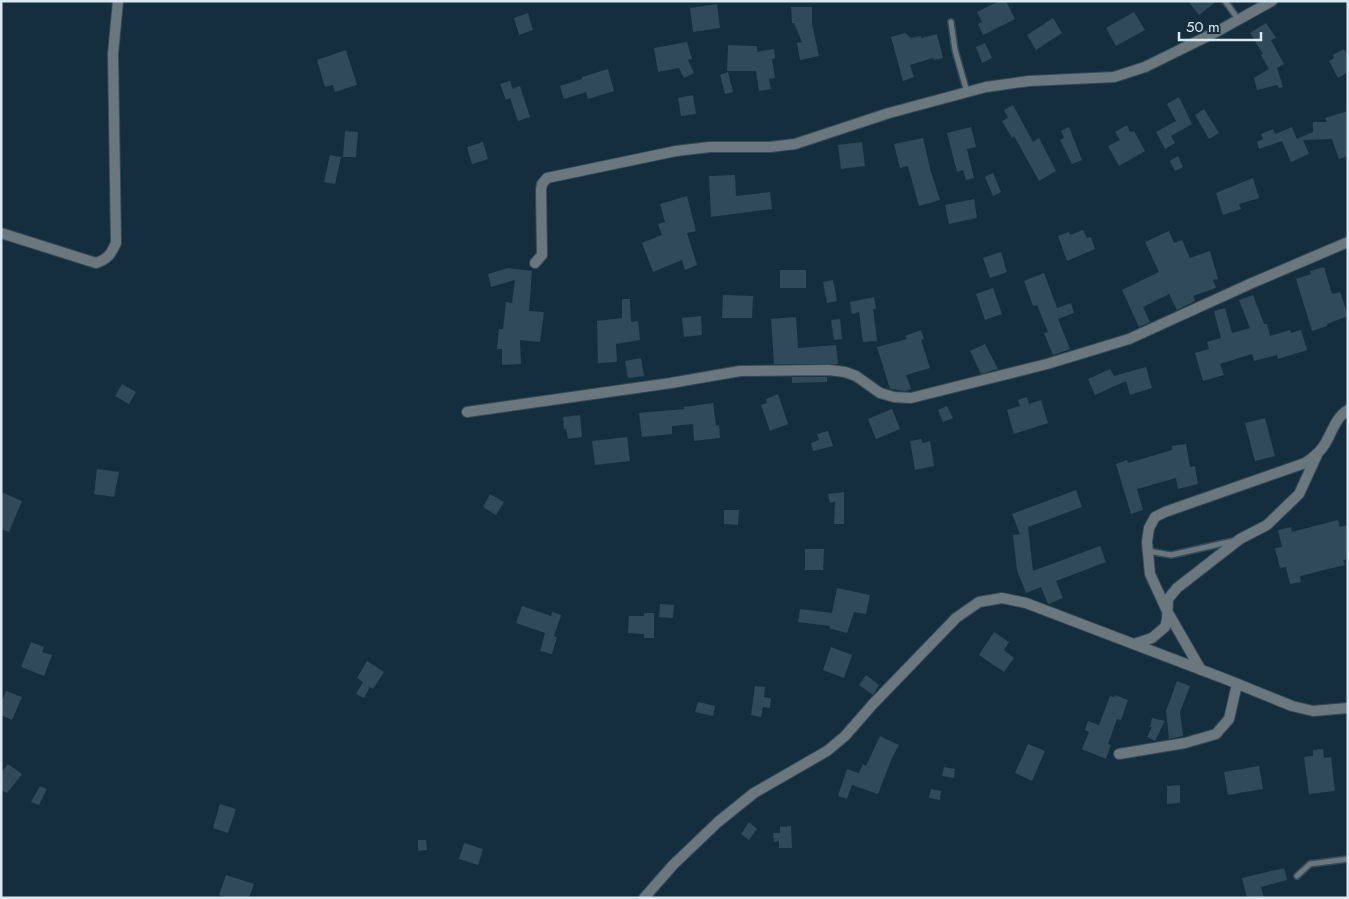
<svg xmlns="http://www.w3.org/2000/svg" width="1349" height="899" font-family="Jost,sans-serif">
  <style>
    .building { fill: #304a5a }
    .lines { fill: none; stroke-linecap: round; stroke-linejoin: round }
    .lane-casing { stroke: #344c5a; stroke-width: 8 }
    .street-casing { stroke: #344c5a; stroke-width: 12 }
    .lane { stroke: #6b777e; stroke-width: 5 }
    .street { stroke: #6b777e; stroke-width: 10 }
  </style>
  <rect width="100%" height="100%" fill="#152e3d"/>
  <path class="building" d="M999,1H1006L1015,19L983,35L978,24L982,22L977,12Z
    M1188,1H1217L1199,15Z
    M717,4L720,28L693,32L690,8Z
    M791,7H812V24L819,56L800,60L797,43L802,42L794,23H792Z
    M1134,12L1145,30L1116,46L1106,28Z
    M528,13L533,30L519,35L514,18Z
    M1053,18L1062,33L1036,50L1027,35Z
    M1266,23L1276,38L1271,40L1284,64L1277,68L1283,87L1279,88L1277,85L1257,90L1254,78L1269,69L1261,55L1263,54L1250,33Z
    M905,33L911,38L921,36V38L937,34L943,58L934,60L933,58L910,65L914,77L903,81L891,37Z
    M687,42L692,59L688,60L694,73L684,78L679,68L658,72L654,48Z
    M985,43L992,58L982,63L976,47Z
    M728,45L757,46V52L774,49L775,58L772,59L775,78L769,79L771,89L759,91L756,71H727Z
    M1344,49L1348,56V72L1338,78L1329,61L1334,58L1333,55Z
    M346,50L357,85L335,92L333,85L325,87L317,60Z
    M608,69L614,91L588,99L586,92L564,99L560,86L582,79V77Z
    M728,72L733,92L725,94L720,75Z
    M510,81L513,89L520,86L530,117L518,121L510,98L506,100L500,84Z
    M693,95L696,114L681,116L678,98Z
    M1179,97L1192,124L1171,136L1175,143L1165,149L1156,132L1176,121L1167,104Z
    M1013,105L1033,142L1039,138L1056,171L1039,181L1014,136L1012,138L1002,121L1008,118L1004,110Z
    M1204,109L1219,133L1209,139L1195,115Z
    M1348,111V156L1339,159L1332,139L1303,140L1309,154L1291,162L1282,141L1259,149L1257,142L1263,139L1261,134L1273,129L1275,134L1292,127L1297,139L1313,132V122H1327L1325,118Z
    M1127,125L1130,132L1134,131L1145,151L1119,166L1108,146L1120,140L1115,132Z
    M971,127L976,147L967,149L974,178L966,180L963,170L957,172L947,133Z
    M1069,127L1082,160L1072,164L1060,140L1064,138L1061,131Z
    M345,131L358,132L356,157H343Z
    M923,138L931,172L940,200L919,206L908,166L900,168L894,144Z
    M483,142L488,159L472,164L467,147Z
    M862,142L865,166L841,169L838,145Z
    M330,155L341,157L335,184L324,182Z
    M1178,156L1183,167L1175,171L1170,161Z
    M993,173L1001,192L993,196L985,177Z
    M735,175L736,196L770,192L772,209L711,217L709,176Z
    M1253,178L1259,198L1239,204L1241,209L1223,215L1216,193Z
    M687,196L696,231L687,233L697,265L685,270L682,260L653,272L642,243L662,235L658,224L665,222L660,204Z
    M974,199L977,218L949,224L945,205Z
    M1083,230L1087,238L1091,237L1095,249L1067,261L1058,236L1069,232L1070,235Z
    M1169,231L1174,243L1182,240L1190,258L1210,251L1218,279L1213,280L1216,288L1193,296L1195,301L1177,310L1169,294L1143,307L1150,322L1139,327L1122,290L1159,272L1145,242Z
    M1001,252L1007,272L990,278L983,258Z
    M1324,267L1332,294L1340,292L1348,316L1327,324V326L1312,331L1296,279L1311,274L1310,271Z
    M508,268L532,271L529,311L544,312L540,342L520,340L521,364L502,365V349H497L499,329H503L506,302L512,303L515,280L491,287L488,274Z
    M780,270H806V288H780Z
    M1044,273L1057,308L1071,303L1074,313L1058,319L1070,349L1053,355L1044,333L1048,332L1037,305L1033,306L1024,281Z
    M833,280L837,301L827,303L823,282Z
    M993,288L1002,314L985,320L976,294Z
    M723,295L753,296L752,318H722Z
    M1253,295L1264,324H1267L1270,336L1290,330L1291,333L1301,330L1307,350L1278,359L1277,355L1254,361L1252,354L1220,364L1224,375L1203,381L1195,353L1209,349L1207,342L1221,338L1214,311L1225,308L1232,333L1250,328L1239,300Z
    M874,297L876,309H873L877,341L863,342L859,312L852,314L850,302Z
    M622,299H630L631,322L638,321L640,340L616,344L617,362L598,363L597,321L622,318Z
    M701,316L702,335L684,337L682,318Z
    M796,317L798,348L836,345L838,364H774L771,319Z
    M840,319L842,339L834,340L831,320Z
    M921,330L924,339L921,340L930,368L906,375L911,389L906,391L890,389L877,347L907,339L905,336Z
    M985,344L998,369L981,374L970,351Z
    M641,358L644,376L628,378L625,361Z
    M1146,367L1152,388L1130,395L1126,381L1095,395L1088,379L1110,369L1114,376Z
    M792,377H827V382L792,383Z
    M122,384L136,392L129,404L115,396Z
    M778,394L788,424L770,431L761,405L767,403L766,399Z
    M1027,397L1029,404L1041,400L1048,423L1014,434L1007,410L1020,406L1018,400Z
    M713,403L716,426L719,425L720,438L694,441L693,424L672,426V434L642,437L639,413L684,409V407Z
    M947,406L953,418L943,422L938,410Z
    M892,409L900,429L876,439L868,419Z
    M580,415L582,437L568,439L566,429H564L563,417Z
    M1265,418L1275,456L1255,461L1245,423Z
    M828,431L833,446L813,451L811,443L819,440L817,434Z
    M627,437L630,461L595,465L592,441Z
    M921,439L923,443L930,441L934,466L915,470L910,441Z
    M1186,444L1190,467L1195,466L1198,484L1178,489L1176,478L1137,489L1143,510L1131,514L1116,464L1127,460L1128,463L1172,450V446Z
    M97,469L119,472L114,497L94,494Z
    M1076,490L1082,507L1028,527L1033,571L1100,546L1106,562L1056,581L1063,598L1048,604L1041,587L1026,593L1017,570L1013,535L1020,534L1012,514Z
    M1,492L22,501L9,532L1,529Z
    M844,492V524H834L835,502L830,503L828,494Z
    M490,494L504,502L496,515L483,507Z
    M724,510H739L738,525L724,524Z
    M1338,520L1340,527L1348,525V559L1343,560L1345,565L1300,576L1301,582L1290,584L1286,567L1280,568L1275,548L1282,547L1278,530L1291,527L1292,532Z
    M805,549H824L823,570H805Z
    M837,588L870,595L866,614L854,612L847,633L829,628L830,626L798,622L800,609L832,613Z
    M660,604L674,605L673,618L659,617Z
    M522,606L551,616L552,612L561,615L554,636L557,637L552,654L540,651L545,633L516,623Z
    M644,613H654V638H644V634L628,633L629,616H644Z
    M994,632L1009,642L1004,650L1014,658L1004,672L979,655Z
    M31,642L44,647L42,652L52,655L44,676L21,667Z
    M831,647L852,655L844,678L823,670Z
    M367,661L384,672L373,689L370,687L364,698L356,694L363,682L357,678Z
    M866,675L879,685L873,695L859,685Z
    M1177,681L1190,686L1180,712L1183,736L1169,739L1166,711Z
    M755,686L765,687L764,697L771,698L770,708L763,707L761,717L751,715Z
    M6,691L22,697L12,720L1,715V703Z
    M1115,695L1128,700L1121,720L1117,719L1108,744L1111,745L1106,759L1082,749L1089,732L1085,730L1088,721L1099,725L1110,696L1114,697Z
    M698,702L715,706L713,716L695,712Z
    M1152,718L1165,721L1155,741L1147,737L1152,727H1150Z
    M880,736L899,745L892,758L878,794L852,785L847,799L838,796L847,769L859,773L863,764L866,766Z
    M1028,744L1045,751L1032,781L1015,773Z
    M1323,749L1324,758L1331,757L1335,791L1309,794L1304,757L1313,756V750Z
    M8,764L22,774L7,793L1,790V773Z
    M1259,766L1263,789L1228,795L1224,772Z
    M944,767L955,769L954,778L942,776Z
    M1180,785V803L1167,804V786Z
    M40,786L47,789L39,805L31,802Z
    M931,789L941,791L940,800L929,798Z
    M220,804L236,809L228,833L213,828Z
    M749,822L757,829L749,840L741,834Z
    M791,826L792,848H779V841L774,842L773,833H780V827Z
    M418,840H426L427,850L418,851Z
    M464,843L483,849L478,865L459,859Z
    M1284,868L1287,880L1261,887L1264,898H1247L1242,878Z
    M226,875L254,884L249,898H226L219,895Z"/>
  <g class="lines">
    <g class="lane-casing">
      <path id="lane" d="M1225,1L1238,19
        M951,22L955,50L967,92
        M1148,551L1171,555L1233,541
        M1297,876L1310,864L1348,859"/>
    </g>
    <g class="street-casing">
      <path id="street" d="M1,233L96,263C108,259 111,254 116,243L113,54L118,1
        M535,263L542,255L541,190L542,184L547,178L676,151L710,147H770L795,144L889,113L986,87L1029,81L1114,77L1145,67L1218,31L1272,1
        M467,412L671,383L740,371L829,370L845,372L856,376L880,393L894,397L911,398L1047,364L1129,339L1252,283L1348,242
        M1134,644L1152,638L1165,627L1167,620L1168,599L1177,588L1240,539L1267,525L1299,494L1317,455
        M1201,670L1167,611L1150,574L1147,542L1149,528L1155,517L1165,512L1305,463C1313,458 1320,452 1325,444C1332,432 1336,417 1348,410
        M1119,754L1185,743L1216,734L1229,719L1237,684
        M644,898L673,865L718,822L754,793L827,751L845,736L873,704L956,618L979,602L1002,598L1026,603L1228,680L1292,706L1313,711L1348,708"/>
    </g>
    <use href="#lane" class="lane"/>
    <use href="#street" class="street"/>
  </g>
  <rect width="1349" height="899" fill="none" stroke="#d9e8f2" stroke-width="5"/>
  <path d="M1179 32v8h82v-8" fill="none" stroke="#d9e8f2" stroke-width="2.5"/>
  <text x="1186" y="32" font-size="15" fill="#d9e8f2" stroke="#152e3d" stroke-width="4" paint-order="stroke">50 m</text>
</svg>
